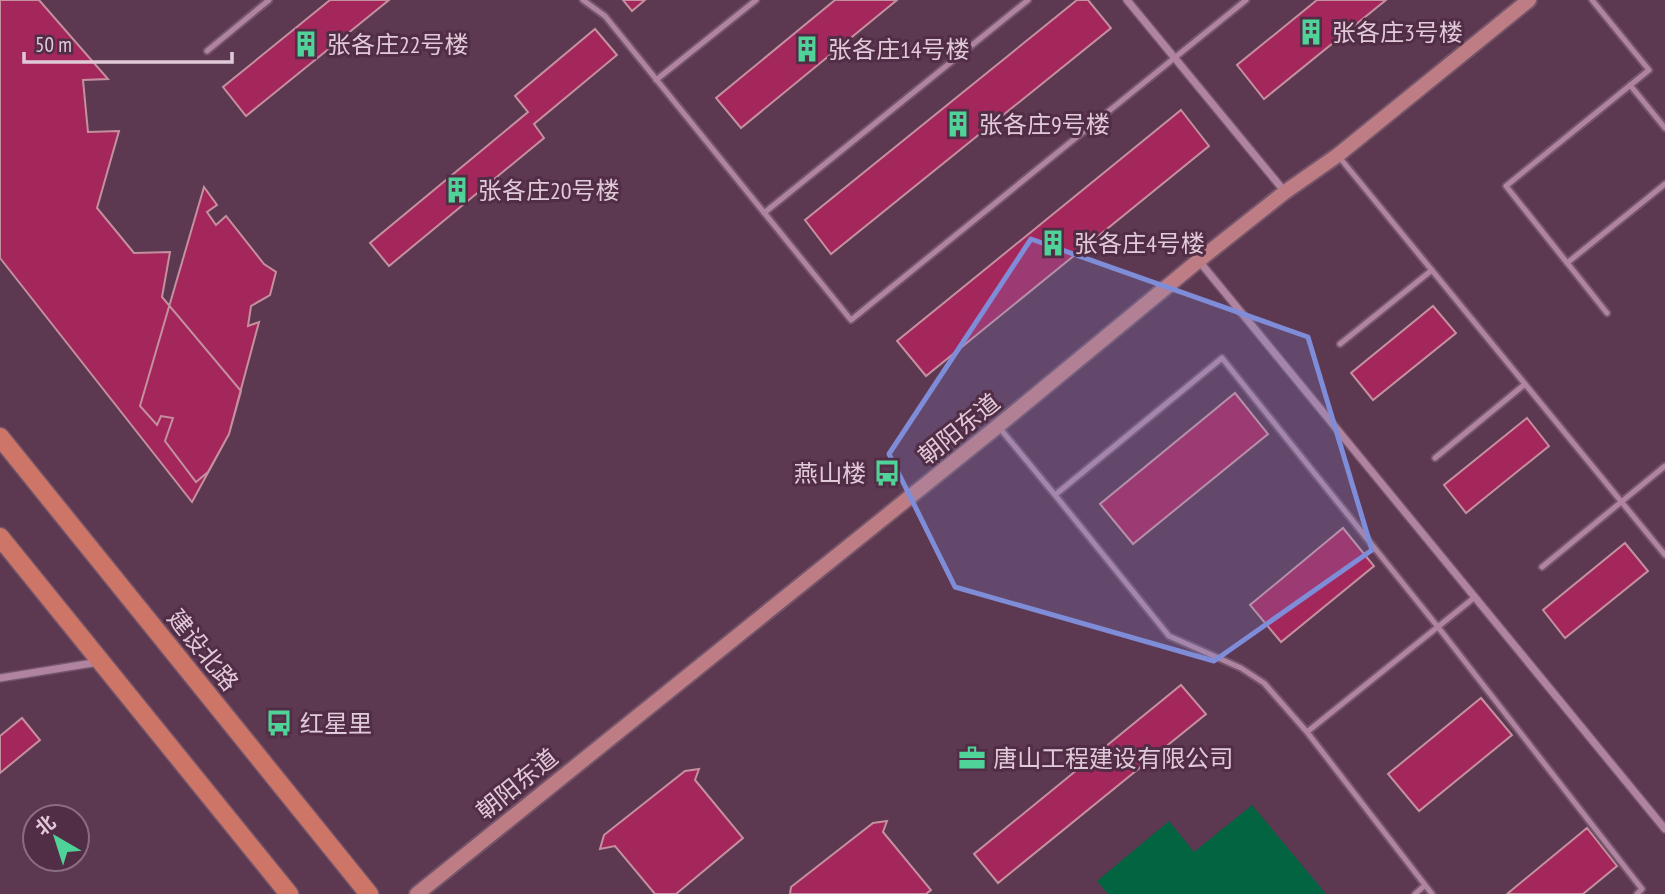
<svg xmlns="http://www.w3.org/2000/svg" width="1665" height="894" font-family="'PT Sans Narrow','Noto Sans SC',sans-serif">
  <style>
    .green { fill: #036441 }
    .building { fill: #a4275b; stroke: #c4909f; stroke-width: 2 }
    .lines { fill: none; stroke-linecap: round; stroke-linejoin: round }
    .lane-casing { stroke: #74556a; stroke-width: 9 }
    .street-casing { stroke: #74556a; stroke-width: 10 }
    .secondary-casing { stroke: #74556a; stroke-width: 18 }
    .primary-casing { stroke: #74556a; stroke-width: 21 }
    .lane { stroke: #b084a0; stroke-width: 5 }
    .street { stroke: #b084a0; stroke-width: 7 }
    .secondary { stroke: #be7d84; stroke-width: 14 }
    .primary { stroke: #cd7667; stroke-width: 18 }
    .marked { fill: #7f8cd8; fill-opacity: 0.2; stroke: #7f8cd8; stroke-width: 5; stroke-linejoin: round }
    .labels { text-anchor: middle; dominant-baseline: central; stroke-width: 6; stroke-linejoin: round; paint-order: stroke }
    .poi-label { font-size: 24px; fill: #e1cad8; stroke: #522d46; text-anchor: start }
    .street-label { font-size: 24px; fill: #e1cad8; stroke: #522d46 }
  </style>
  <rect width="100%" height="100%" fill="#5d3851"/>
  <path class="green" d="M1252,805L1326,894H1108L1097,881L1169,821L1194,852Z"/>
  <path class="building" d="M0,0H39L108,79L83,80L88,132L119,131L97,208L134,253L170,252L162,297L241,391L229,434L192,502L0,258Z
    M330,0H389L246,116L223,87Z
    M623,0H645L632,11Z
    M835,0H897L741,128L716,98Z
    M1077,0H1088L1111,28L831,254L805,220Z
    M1317,0H1386L1264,99L1237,65Z
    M595,29L617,55L534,124L544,138L389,266L370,243L528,112L515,96Z
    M1181,110L1209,146L926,376L897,341Z
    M204,187L217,205L207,212L216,225L226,216L264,264L276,272L270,295L251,306L248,326L259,322L229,434L208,472L196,482L165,441L173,418L161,416L157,425L140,406Z
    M1433,306L1456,333L1373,400L1351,373Z
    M1235,393L1268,434L1133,544L1100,504Z
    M1527,418L1549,446L1466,513L1444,485Z
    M1343,528L1374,566L1281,642L1250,605Z
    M1625,543L1648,571L1565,638L1543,610Z
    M1181,685L1206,714L998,883L974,854Z
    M1481,698L1512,735L1419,811L1388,774Z
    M22,718L40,740L0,773V736Z
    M699,769L695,780L743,838L676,894H655L615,846L600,849L604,835L685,771Z
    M887,821L883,832L931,890L926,894H790L791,887L873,823Z
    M1587,828L1617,866L1583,894H1507Z"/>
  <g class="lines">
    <g class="lane-casing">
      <path id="lane" d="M583,0L605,16L851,320L1246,0
        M1592,0L1649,70L1506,186L1607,313
        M207,51L269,0
        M656,80L756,0
        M1630,85L1665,128
        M1340,158L1665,555
        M764,213L1028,0
        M1567,263L1665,184
        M1340,344L1432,270
        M998,426L1055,495L1222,358L1438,627L1642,889L1637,894
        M1435,458L1525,384
        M1055,495L1169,636L1241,668L1264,683L1307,732L1432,894
        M1542,567L1665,466
        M1307,732L1475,597
        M1415,894L1424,886"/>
    </g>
    <g class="street-casing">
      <path id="street" d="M1127,0L1285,192
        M1199,261L1665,829
        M0,678L99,662"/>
    </g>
    <g class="secondary-casing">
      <path id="secondary" d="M417,894L998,426L1198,261L1285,192L1338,155L1529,0"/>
    </g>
    <g class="primary-casing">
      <path id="primary" d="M0,437L369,894
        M0,537L289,894"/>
    </g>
    <use href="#lane" class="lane"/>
    <use href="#street" class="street"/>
    <use href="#secondary" class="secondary"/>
    <use href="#primary" class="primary"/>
  </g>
  <path class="marked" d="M1031,239L1308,337L1372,550L1214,661L955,587L889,454Z"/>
  <defs>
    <g id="building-bare" transform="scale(2.1)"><path d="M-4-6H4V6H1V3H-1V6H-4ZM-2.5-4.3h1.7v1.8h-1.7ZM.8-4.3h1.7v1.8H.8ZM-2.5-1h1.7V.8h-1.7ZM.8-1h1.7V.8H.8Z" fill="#50d398" stroke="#522d46" stroke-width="2.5" paint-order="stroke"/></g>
    <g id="bus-bare" transform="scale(2.1)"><path d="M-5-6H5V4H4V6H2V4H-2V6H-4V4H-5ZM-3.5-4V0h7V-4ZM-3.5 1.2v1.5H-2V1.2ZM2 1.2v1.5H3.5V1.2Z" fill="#50d398" stroke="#522d46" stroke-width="2.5" paint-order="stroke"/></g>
    <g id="office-bare" transform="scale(2.1)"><path d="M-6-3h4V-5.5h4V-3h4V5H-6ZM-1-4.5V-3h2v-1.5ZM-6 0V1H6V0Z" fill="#50d398" stroke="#522d46" stroke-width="2.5" paint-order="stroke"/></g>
  </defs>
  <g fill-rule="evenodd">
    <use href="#building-bare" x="1311" y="32"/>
    <use href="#building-bare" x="306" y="44"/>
    <use href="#building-bare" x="807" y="49"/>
    <use href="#building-bare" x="958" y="124"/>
    <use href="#building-bare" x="457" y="190"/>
    <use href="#building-bare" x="1053" y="243"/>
    <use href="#bus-bare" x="887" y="473"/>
    <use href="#bus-bare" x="279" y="723"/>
    <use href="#office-bare" x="972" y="758"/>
  </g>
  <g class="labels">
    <g class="poi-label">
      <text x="1332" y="32">张各庄3号楼</text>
      <text x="327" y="44">张各庄22号楼</text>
      <text x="828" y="49">张各庄14号楼</text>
      <text x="979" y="124">张各庄9号楼</text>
      <text x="478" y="190">张各庄20号楼</text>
      <text x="1074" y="243">张各庄4号楼</text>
      <text x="866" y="473" text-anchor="end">燕山楼</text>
      <text x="300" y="723">红星里</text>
      <text x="993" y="758">唐山工程建设有限公司</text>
    </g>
    <g class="street-label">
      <text transform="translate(959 429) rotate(-39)">朝阳东道</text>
      <text transform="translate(203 650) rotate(51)">建设北路</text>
      <text transform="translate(517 784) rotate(-39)">朝阳东道</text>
    </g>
  </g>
  <g transform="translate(56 838) rotate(321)"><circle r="33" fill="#522d46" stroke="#8b6c80" stroke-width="2"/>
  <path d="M0-5L12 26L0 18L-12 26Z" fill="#50d398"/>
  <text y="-10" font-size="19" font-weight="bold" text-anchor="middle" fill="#e1cad8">北</text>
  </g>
  <path d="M24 52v10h208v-10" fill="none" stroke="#e1cad8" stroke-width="3.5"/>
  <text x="35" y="52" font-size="21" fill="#e1cad8" stroke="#522d46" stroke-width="5" paint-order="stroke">50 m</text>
</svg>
